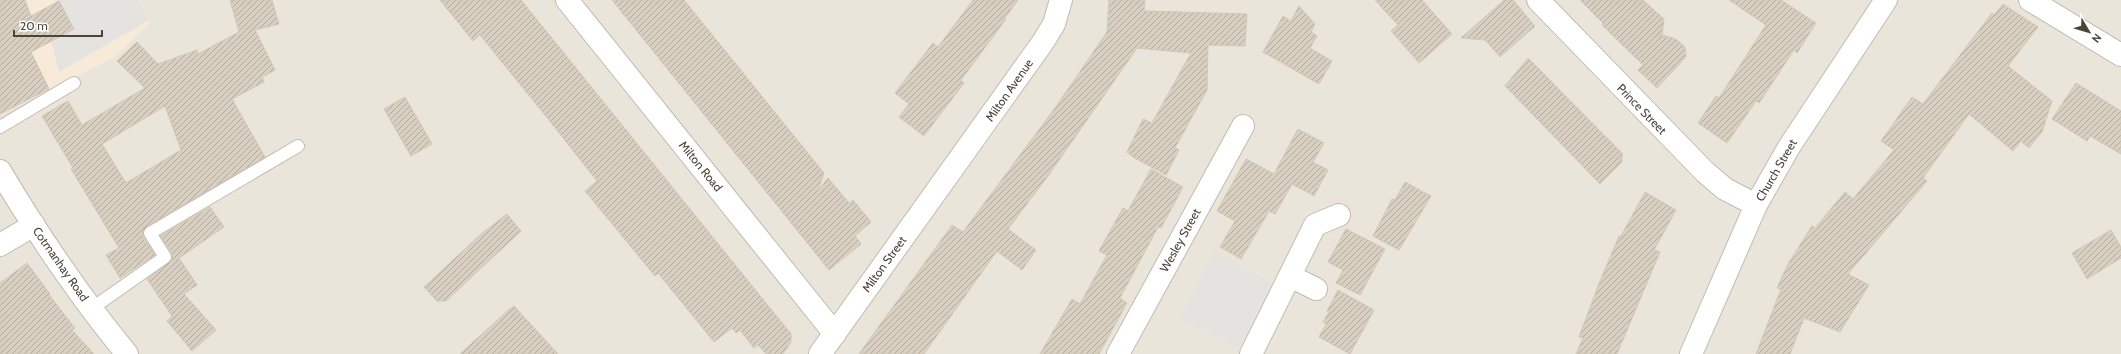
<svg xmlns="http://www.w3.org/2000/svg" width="2121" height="354" font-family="Cabin,sans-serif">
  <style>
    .residential { fill: #eae5da }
    .commercial { fill: #f7ead8 }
    .parking { fill: #e5e3e0 }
    .building { fill: url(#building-hatch); stroke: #d3c7b4; fill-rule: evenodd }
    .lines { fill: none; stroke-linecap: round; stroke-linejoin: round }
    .service-casing { stroke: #c2bbae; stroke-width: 14 }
    .minor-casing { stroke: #c2bbae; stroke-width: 24 }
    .tertiary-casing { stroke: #c2bbae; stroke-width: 24 }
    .service { stroke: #fff; stroke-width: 12 }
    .minor { stroke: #fff; stroke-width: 22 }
    .tertiary { stroke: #fff; stroke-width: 22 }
    .labels { text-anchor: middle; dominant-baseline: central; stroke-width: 3; stroke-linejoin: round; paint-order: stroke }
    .street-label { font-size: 12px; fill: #4b4439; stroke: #fff }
  </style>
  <defs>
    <pattern id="building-hatch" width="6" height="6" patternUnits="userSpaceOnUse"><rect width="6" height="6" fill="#d8cfc1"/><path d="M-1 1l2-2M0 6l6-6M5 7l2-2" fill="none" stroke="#b1aa9e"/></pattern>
  </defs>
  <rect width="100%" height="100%" fill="#f6f3ec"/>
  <path class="residential" d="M139,0H2121V354H0V114L50,90L149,20Z"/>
  <path class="commercial" d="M0,0H139L150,23L115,57L0,114Z"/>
  <path class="parking" d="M55,0H139L149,20L59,72L54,50L50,42L74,29L59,2L56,3Z
    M1215,251L1275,285L1243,350L1180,319Z"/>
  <path class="building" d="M0,0H25L31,16L59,1L74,29L31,52L49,89L0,114Z
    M230,0H272L279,24L255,30L275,70L262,77L264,82L232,99L265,157L146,227L143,230V237L155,255L120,278L106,255L119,248L71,169L73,168L42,116L68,101L82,125L145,88L117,61L137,42L158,64L197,50L198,54L239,32ZM165,106L181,150L126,183L102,144Z
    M440,0H521L791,334V342L783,354H766L758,345L754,348L740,330L736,333L732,328L714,342L658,273L655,276L585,191L597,181L549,120L480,35L473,41Z
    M612,0H684L824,173L818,191L828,178L849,203L853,200L871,222L855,236L861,244L829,270Z
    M973,0H1018L1005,18L1006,19L961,80L964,83L924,136L899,117L909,104L895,93L933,43L938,47Z
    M1109,0H1145L1144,11L1247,14L1245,46L1208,45L1207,90L1175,148L1179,150L1166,175L1133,157L1127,152L1143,119L1152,123L1191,53L1137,48L1048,176L1008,229L1036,250L1022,270L997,251L924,354H859L952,225L963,232L1055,108L1107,32Z
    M1375,0H1422L1452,34L1419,63L1391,31L1398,25Z
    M1504,0H1513L1535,26L1500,57L1485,40L1461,38Z
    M1580,0H1643L1664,19L1662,35L1676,39L1685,47L1686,57L1657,88L1638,70L1643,65L1602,25L1603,23Z
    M1729,0H1781L1816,23L1797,53L1794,50L1759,103L1756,101L1727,143L1698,123L1716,96L1719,98L1766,25Z
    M2003,4L2038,27L2008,66L2052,101L2042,132L2029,148L2021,141L2013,151L1969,114L1923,178L1927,181L1848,274L1869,285L1840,332L1804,318L1790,354H1756L1781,289L1777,288L1788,264L1812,226L1815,228L1845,192L1853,199L1894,150L1881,141L1912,97L1923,104L1992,13L1994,15Z
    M1299,6L1315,24L1311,32L1317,36L1310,48L1332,61L1319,84L1263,52L1283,16L1291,21Z
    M1528,58L1622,153V162L1600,184L1505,86Z
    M2076,83L2121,111V154L2090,136L2087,141L2052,119Z
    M405,97L432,144L411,156L384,109Z
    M1298,129L1324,143L1313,162L1328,170L1314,196L1292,184L1275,214L1269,211L1241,259L1220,247L1235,221L1217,211L1246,159L1274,174Z
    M1151,169L1183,187L1161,228L1158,227L1120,298L1127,303L1099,354H1040L1072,299L1080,304L1107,255L1099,251L1123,208L1128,211Z
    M1405,182L1431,196L1399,250L1373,236L1392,199L1395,200Z
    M1645,192L1676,210L1654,250L1660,252L1617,354H1576L1583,338L1579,337L1600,281L1619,236H1621Z
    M210,207L224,227L179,258L197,285L184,294L216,330L192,351L167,321L172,316L147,279L172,260V253L160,236Z
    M507,214L521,231L446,301H437L424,287L480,235Z
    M1346,229L1385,249L1360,295L1336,283L1343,270L1328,262Z
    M2111,230L2121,247V258L2087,279L2072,253Z
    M27,263L50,294L49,295L75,328L72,330L94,354H0V283Z
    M1338,290L1374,310L1350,354L1319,337L1326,324L1323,322L1329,312L1327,311Z
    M514,306L558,354H460L505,313Z"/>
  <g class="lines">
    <g class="service-casing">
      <path id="service" d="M0,127L74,83
        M91,309L165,257L150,233L298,146"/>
    </g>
    <g class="minor-casing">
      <path id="minor" d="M567,0L835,334
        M1538,0L1705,172L1725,189L1756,205
        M2030,0L2121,55
        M0,245L34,225
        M1290,276L1316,289
        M820,354L1043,42L1054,24L1061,0
        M1118,354L1243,126
        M1251,354L1315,225L1339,215"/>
    </g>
    <g class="tertiary-casing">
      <path id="tertiary" d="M0,171C38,235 80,297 127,354
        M1691,354L1756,205L1789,147L1886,0"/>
    </g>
    <use href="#service" class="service"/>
    <use href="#minor" class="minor"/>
    <use href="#tertiary" class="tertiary"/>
  </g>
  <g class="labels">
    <g class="street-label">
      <text transform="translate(1009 90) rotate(-55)">Milton Avenue</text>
      <text transform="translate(1642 109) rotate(46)">Prince Street</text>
      <text transform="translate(701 166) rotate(51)">Milton Road</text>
      <text transform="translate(1776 170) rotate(-60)">Church Street</text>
      <text transform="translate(1180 240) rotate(-61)">Wesley Street</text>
      <text transform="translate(61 264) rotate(55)">Cotmanhay Road</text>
      <text transform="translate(884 264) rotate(-54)">Milton Street</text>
    </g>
  </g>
  <g transform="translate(2089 32) rotate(128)" stroke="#ffffff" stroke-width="3" paint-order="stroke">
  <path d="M0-3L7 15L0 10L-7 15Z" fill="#4b4439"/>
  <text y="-6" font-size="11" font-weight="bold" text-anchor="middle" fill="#4b4439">N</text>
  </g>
  <path d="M14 30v6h88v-6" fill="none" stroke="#4b4439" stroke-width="2"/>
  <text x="20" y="30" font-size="12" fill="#4b4439" stroke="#ffffff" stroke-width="3" paint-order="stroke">20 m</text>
</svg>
